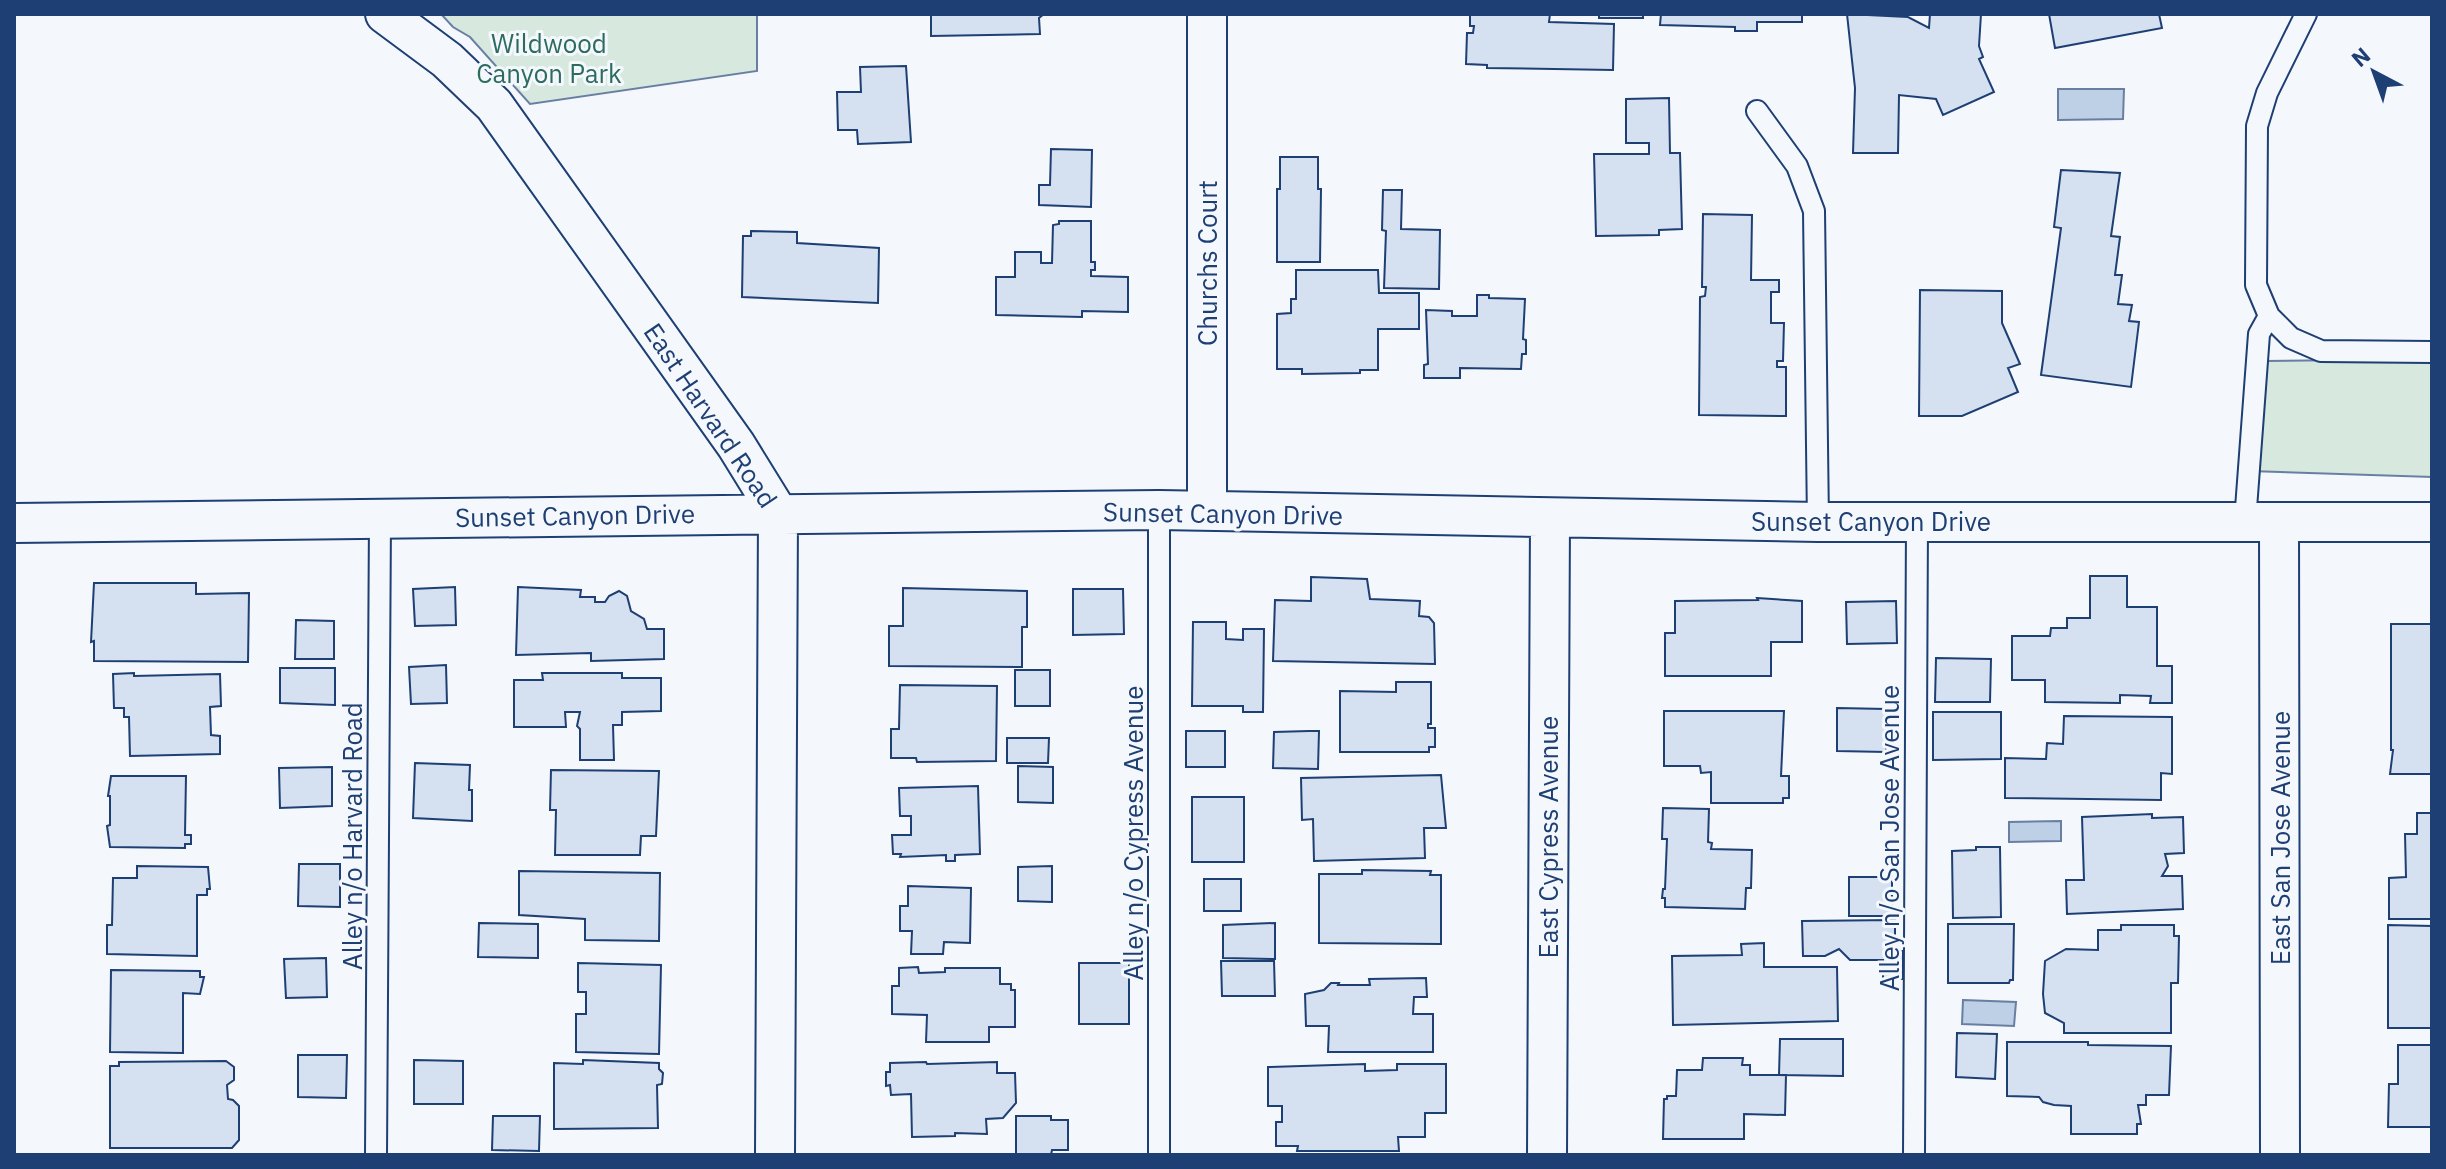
<svg xmlns="http://www.w3.org/2000/svg" width="2446" height="1169" font-family="'IBM Plex Sans',sans-serif">
  <style>
    .green { fill: #d7e8df; stroke: #687fa3; stroke-width: 2 }
    .water { fill: #bed0e5; stroke: #687fa3; stroke-width: 2 }
    .building { fill: #d5e0f0; stroke: #1d3f73; stroke-width: 2 }
    .lines { fill: none; stroke-linecap: round; stroke-linejoin: round }
    .lane-casing { stroke: #1d3f73; stroke-width: 24 }
    .street-casing { stroke: #1d3f73; stroke-width: 42 }
    .lane { stroke: #f4f7fb; stroke-width: 20 }
    .street { stroke: #f4f7fb; stroke-width: 38 }
    .labels { text-anchor: middle; dominant-baseline: central; stroke-width: 6; stroke-linejoin: round; paint-order: stroke }
    .park-label { font-size: 26px; fill: #2c6c60; stroke: #f4f7fb }
    .street-label { font-size: 26px; fill: #1d3f73; stroke: #f4f7fb }
  </style>
  <rect width="100%" height="100%" fill="#f4f7fb"/>
  <path class="green" d="M441,14H757V71L530,104L470,37L453,27Z
    M2432,359V477L2250,471L2266,361Z"/>
  <path class="water" d="M2058,89H2124L2123,119L2058,120Z
    M2061,821V841L2009,842V822Z
    M1963,1000L2016,1002L2014,1026L1962,1024Z"/>
  <path class="building" d="M931,14H1044L1039,18L1040,34L931,36Z
    M1470,14H1550L1549,22L1614,24L1613,70L1487,68V65L1466,64L1467,33H1473L1474,26H1470Z
    M1599,14H1643V18H1599Z
    M1661,14H1802V22H1757V31H1735V27L1660,25Z
    M1847,14L1908,17L1929,28L1930,14H1981L1979,46L1983,57L1979,59L1994,92L1943,115L1936,99L1899,95L1898,153H1853L1855,88Z
    M2049,14H2159L2162,28L2055,48Z
    M906,66L911,142L858,144L857,130H838L837,92H861L860,67Z
    M1669,98L1670,153H1680L1682,229L1659,230V235L1596,236L1594,154H1649V143H1626V99Z
    M1051,149L1092,150L1091,207L1039,205V185H1050Z
    M1280,157H1318V189H1321L1320,262H1277V189H1280Z
    M2061,170L2120,173L2111,236L2120,237L2115,275H2122L2118,304L2132,305L2129,321L2139,322L2131,387L2041,375L2061,228L2054,227Z
    M1383,190H1402L1401,229L1440,230L1439,289L1384,288L1386,231L1382,230Z
    M1703,214L1752,215L1751,280H1779V292H1771V323H1784L1783,361H1777V367H1786V416L1699,415L1700,297L1705,296L1706,287H1702Z
    M1059,221H1091V262H1095V270H1091V276L1128,277V312L1082,311V317L996,315V277H1015V252H1041V263H1052L1053,225L1059,224Z
    M751,231L797,232V243L879,248L878,303L742,297L743,236H751Z
    M1296,270H1378L1379,293H1419V329H1378V370H1360V373L1302,374V369H1277V314L1291,313V299H1296Z
    M1920,290L2002,291V323L2020,364L2008,368L2018,392L1962,416H1919Z
    M1477,295H1489V298L1525,299L1523,339L1526,340V354H1522L1521,369L1460,368V378H1424V365L1428,364L1426,310L1452,311V316H1477Z
    M2090,576H2127V607H2157V666H2172V703H2150L2151,696L2120,695V703L2045,702V680H2012V636H2050L2051,628H2067V618H2090Z
    M1311,577L1367,579L1370,599L1420,601L1419,616L1429,617L1434,623L1435,664L1273,661L1275,600L1311,601Z
    M94,583H196V594L249,593L248,662L94,661V641L91,642Z
    M455,587L456,625L415,626L413,589Z
    M518,587L581,590L580,597H595V602H605L609,596L619,591L627,596L631,611L644,619L647,629H664V659L591,661V653L516,655Z
    M903,588L1027,591V627H1022V667L889,666V626H903Z
    M1073,589H1123L1124,634L1073,635Z
    M1757,598L1802,601V642H1771V676H1665V633H1675V601L1758,600Z
    M1896,601L1897,643L1847,644L1846,602Z
    M296,620L334,621V659H295Z
    M1193,622H1226V639L1243,640V629H1264L1263,712H1243V706H1192Z
    M2391,624H2432V774H2390L2393,750H2391Z
    M1936,658L1991,659L1990,702H1935Z
    M446,665L447,703L411,704L409,667Z
    M280,668H335V705L280,703Z
    M1015,670H1050V706H1015Z
    M134,673V676L220,674L221,706L210,707L211,735L220,736V754L130,756L129,717H124V708H114L113,674Z
    M542,673H622V678H661V711L622,712V725H613L614,760H580V729L577,726L580,712H565L566,727H514V680H543Z
    M1396,682H1431V724H1428V728H1435V747H1429V752H1340V691L1396,692Z
    M900,685L997,686L996,761L917,762L916,758H891V729H899Z
    M1837,708L1886,709V752L1837,751Z
    M1664,711H1784L1781,776H1789V798H1783V803H1711V772L1701,773L1700,766H1664Z
    M1933,712H2001V759L1933,760Z
    M2064,716L2172,717V774L2161,773V800L2005,798V758L2046,759L2047,743L2063,744Z
    M1186,731H1225V767H1186Z
    M1309,731H1319L1318,769L1273,768L1274,732Z
    M1007,738H1049L1048,763H1007Z
    M415,763L470,765L469,790H472V821L413,818Z
    M1018,766L1053,767V803L1018,802Z
    M332,767V806L280,808L279,768Z
    M551,770L659,771L656,836H641L640,855H555L556,810H550Z
    M1441,775L1446,828H1424L1425,858L1314,861L1313,819L1302,820L1301,778Z
    M111,776H186L185,835H191V844H185V848L110,847L107,826L110,825V796H108Z
    M978,786L980,854L955,855V861H946V855L900,857L901,854H893L892,835H911V816H900L899,788Z
    M1192,797H1244V862H1192Z
    M1663,808L1709,809L1708,842L1712,843L1711,849L1752,850L1751,888H1746L1745,909L1665,907V898H1662L1663,889H1665L1667,839H1662Z
    M2417,813H2432V919H2389V878L2406,877L2405,834H2417Z
    M2152,814V818L2183,817L2184,853L2165,854L2168,866L2162,876H2182L2183,909L2067,914L2066,880H2084L2082,817Z
    M1976,847H2000L2001,917L1953,918L1952,851L1976,850Z
    M299,864H340V907L298,906Z
    M137,866L208,867L210,889H207V895H197V956L107,954V925H112L113,878H137Z
    M1052,866V902L1018,901V867Z
    M1362,870L1431,871L1430,875H1441V944L1319,943V874H1362Z
    M519,871L660,873L659,941L585,940V919L519,915Z
    M1849,877H1892V916H1849Z
    M1204,879H1241V911H1204Z
    M908,886L971,888L970,943L944,942L943,954H911L912,931H900V906H908Z
    M1895,920V951H1903V979H1883V960H1850L1839,949L1825,956H1803L1802,921Z
    M479,923L538,924V958L478,957Z
    M1275,923V959L1223,958V925Z
    M1948,924H2014L2013,980H2010L2009,983H1948Z
    M2121,925H2174V936H2179L2178,983H2171V1033H2064V1023L2045,1013L2043,994L2045,961L2066,949L2098,950V930H2121Z
    M2388,925L2432,926V1028H2388Z
    M1764,943V967H1837L1838,1021L1673,1025L1672,956L1742,955L1741,944Z
    M326,958L327,997L286,998L284,959Z
    M1221,961H1274L1275,996H1222Z
    M578,963L661,965L659,1054L576,1052V1014H586V992H578Z
    M1079,963H1129V1024H1079Z
    M918,967L919,973L945,972V968H1000V984H1011V990H1015V1027H989V1042H926L927,1015L892,1014V986H899V968Z
    M111,970L200,971V977H204L200,994L183,993V1053L110,1052Z
    M1426,978L1427,997H1414L1413,1014H1433V1052H1328L1329,1026H1306L1305,994L1324,990L1331,983H1339L1338,985H1370L1369,979Z
    M1957,1033L1997,1034L1995,1079L1956,1077Z
    M1780,1039H1843V1076L1779,1075Z
    M2007,1042H2088V1045L2171,1046L2169,1095H2146V1105H2138L2141,1124H2137V1134H2071V1106L2054,1105L2043,1102L2039,1097L2007,1096Z
    M2398,1045H2432V1127H2388L2389,1084H2398Z
    M298,1055H347L346,1098L298,1097Z
    M1703,1058H1743L1742,1065H1750V1075H1786L1785,1115L1744,1114V1139H1663L1664,1099H1667V1096H1676L1677,1070H1702Z
    M414,1060L463,1061V1104H414Z
    M583,1060L659,1063V1069L663,1073L662,1084L657,1085L658,1128L554,1129V1063L583,1064Z
    M226,1061L234,1067V1080L227,1085L228,1099L233,1100L239,1106V1140L232,1148H110V1066H119V1062Z
    M926,1062L927,1064L997,1062V1073H1015L1016,1103L1003,1118L986,1119L987,1134L955,1133V1136L912,1137L911,1094L891,1095L890,1085L886,1086V1072H890V1063Z
    M1365,1064V1071L1397,1070V1064H1446V1113H1425V1137H1398L1399,1151H1297L1298,1146H1276V1122H1282V1106H1268V1067Z
    M493,1116H540L539,1151L492,1150Z
    M1016,1116H1051V1120H1068V1150H1052L1051,1155H1016Z"/>
  <g class="lines">
    <g class="lane-casing">
      <path id="lane" d="M2306,14L2267,93L2257,126L2256,285L2269,316L2291,338L2321,351L2432,352
        M1757,111L1797,166L1814,211L1818,522
        M1159,510V1155
        M2245,522L2259,334L2269,316
        M376,1155L380,518
        M1914,1155L1917,522"/>
    </g>
    <g class="street-casing">
      <path id="street" d="M385,14L447,60L494,105L736,445L778,513L775,1155
        M1207,511V14
        M2279,522L2280,1155
        M14,523L1159,510L1818,522H2432
        M1547,1155L1550,518"/>
    </g>
    <use href="#lane" class="lane"/>
    <use href="#street" class="street"/>
  </g>
  <g class="labels">
    <g class="park-label">
      <text x="549" y="43">Wildwood<tspan x="549" dy="30">Canyon Park</tspan></text>
    </g>
    <g class="street-label">
      <text transform="translate(1207 263) rotate(-90)">Churchs Court</text>
      <text transform="translate(711 415) rotate(56)">East Harvard Road</text>
      <text transform="translate(1223 513) rotate(1)">Sunset Canyon Drive</text>
      <text transform="translate(575 515) rotate(-1)">Sunset Canyon Drive</text>
      <text x="1871" y="521">Sunset Canyon Drive</text>
      <text transform="translate(1133 833) rotate(-90)">Alley n/o Cypress Avenue</text>
      <text transform="translate(352 836) rotate(-90)">Alley n/o Harvard Road</text>
      <text transform="translate(1548 837) rotate(-90)">East Cypress Avenue</text>
      <text transform="translate(1889 838) rotate(-90)">Alley n/o San Jose Avenue</text>
      <text transform="translate(2280 838) rotate(-90)">East San Jose Avenue</text>
    </g>
  </g>
  <rect width="2446" height="1169" fill="none" stroke="#1d3f73" stroke-width="32"/>
  <g transform="translate(2374 72) rotate(319)" stroke="#f4f7fb" stroke-width="6" paint-order="stroke">
  <path d="M0-6L14 30L0 20L-14 30Z" fill="#1d3f73"/>
  <text y="-12" font-size="22" font-weight="bold" text-anchor="middle" fill="#1d3f73">N</text>
  </g>
</svg>
